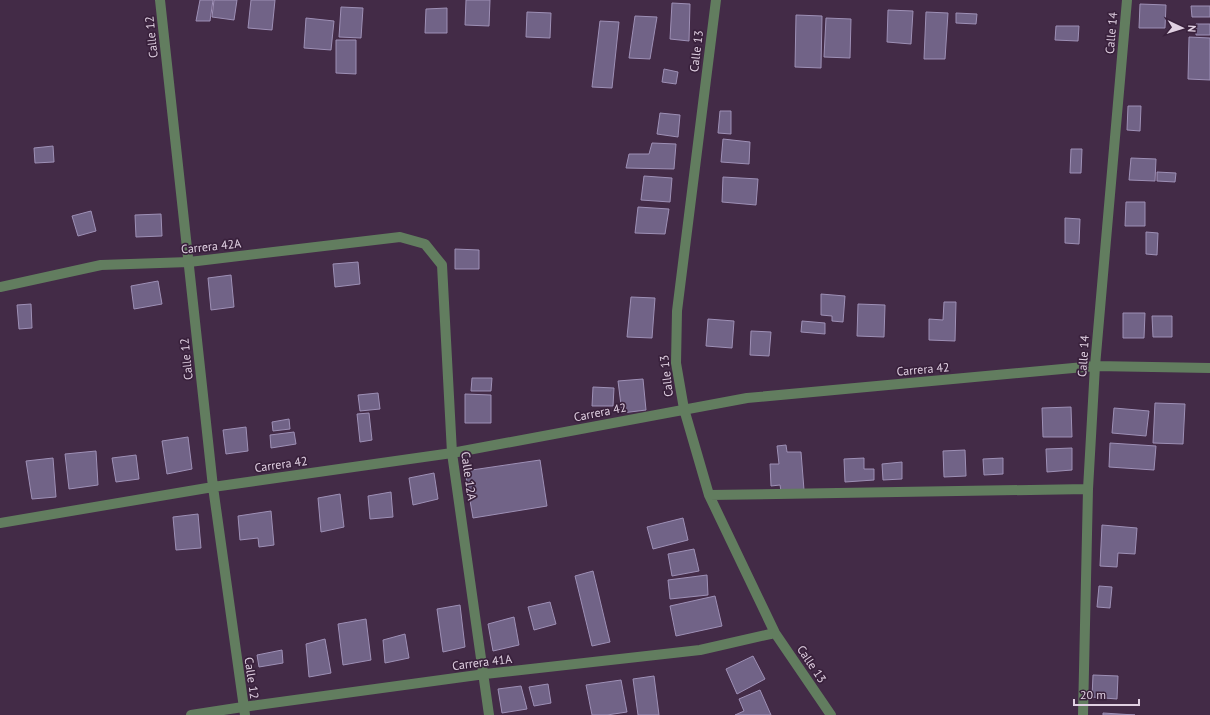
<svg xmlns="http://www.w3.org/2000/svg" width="1210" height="715" font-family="'PT Sans',sans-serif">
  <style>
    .building { fill: #716387; stroke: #9e90b6 }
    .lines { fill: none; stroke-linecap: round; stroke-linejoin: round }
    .minor { stroke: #627d5f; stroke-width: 10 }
    .labels { text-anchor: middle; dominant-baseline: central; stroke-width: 3.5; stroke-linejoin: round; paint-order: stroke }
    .street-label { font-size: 12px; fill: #e0d0e2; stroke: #39213c }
  </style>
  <rect width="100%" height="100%" fill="#432b47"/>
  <path class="building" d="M200,0H213L210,21H196Z
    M214,0H237L234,20L212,17Z
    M251,0H275L272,30L248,28Z
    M466,0H490L489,26L465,25Z
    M672,3L690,4L689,41L670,39Z
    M1140,4L1166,5L1165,28H1139Z
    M1191,6H1210V17H1192Z
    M341,7L363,8L361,38L339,37Z
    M447,8V33H425L426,9Z
    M888,10L913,11L911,44L887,42Z
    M527,12L551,13L550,38L526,37Z
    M926,12L948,13L945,59H924Z
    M956,13L977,14L976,24L956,23Z
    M796,15L822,16L821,68L795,67Z
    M635,16L657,17L650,59L629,58Z
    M306,18L334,21L331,50L304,48Z
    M826,18L851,19L850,58L824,57Z
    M600,21L619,22L612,88L592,87Z
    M1196,24H1210V35H1196Z
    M1056,26H1079L1078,41L1055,40Z
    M1189,37L1210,38V80L1188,79Z
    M336,40H356V74L336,73Z
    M664,69L678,72L676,84L662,82Z
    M1128,106H1141L1140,131L1127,130Z
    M720,111H731V134L718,133Z
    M660,113L680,115L678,137L657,134Z
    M723,139L750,142L749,164L721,162Z
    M652,143L676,144L674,169L626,168L629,154H649Z
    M53,146L54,162L35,163L34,148Z
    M1071,149H1082L1081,173H1070Z
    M1131,158L1156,159L1155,181L1129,180Z
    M1157,172L1176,173L1175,182L1157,181Z
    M644,176L672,178L670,202L641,200Z
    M723,177L758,179L756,205L722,202Z
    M1126,202H1145V226H1125Z
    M638,207L669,209L665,234L635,233Z
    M91,211L96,231L78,236L72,216Z
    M161,214L162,236L136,237L135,215Z
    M1065,218L1080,219L1079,244L1065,243Z
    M1146,232L1158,233L1157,255L1146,254Z
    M455,249L479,250V269H455Z
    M358,262L360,284L335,287L333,264Z
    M231,275L234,307L211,310L208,278Z
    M158,281L162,304L134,309L131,286Z
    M821,294L845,296L843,322L832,321V316L821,315Z
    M631,297L655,298L652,338L627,337Z
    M944,302H956L955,341L929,340V319L943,320Z
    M31,304L32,328L19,329L17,305Z
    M858,304L885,305L884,337L857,336Z
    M1123,313H1145L1144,338H1123Z
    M1152,316H1172V337H1153Z
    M708,319L734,321L732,348L706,346Z
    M802,321L825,323V334L801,332Z
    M751,331L771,332L769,356L750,355Z
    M472,378H492L491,391H471Z
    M643,379L646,410L622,413L618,381Z
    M593,387L614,388L613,406H592Z
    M378,393L380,409L360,411L358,395Z
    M465,394L491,395V423H465Z
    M1155,403L1185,404L1183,444L1153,443Z
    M1071,407L1072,437H1043L1042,408Z
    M1114,408L1149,411L1146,436L1112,433Z
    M369,413L372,440L360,442L357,414Z
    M289,419L290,429L273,431L272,422Z
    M246,427L248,451L226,454L223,430Z
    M294,432L296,444L271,448L270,435Z
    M188,437L192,469L167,474L162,441Z
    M1110,443L1156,446L1154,470L1109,467Z
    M786,445L787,452H801L804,490L781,491L780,485L771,486L770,464H779L777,446Z
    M1072,448V470L1047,472L1046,449Z
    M965,450L966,476L944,477L943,451Z
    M96,451L98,485L69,489L65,454Z
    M136,455L139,479L116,482L112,458Z
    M53,458L56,497L32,499L26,461Z
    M864,458V469H874V480L845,482L844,459Z
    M1003,458V474L984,475L983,459Z
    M540,460L547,506L473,518L465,471Z
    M902,462V479L883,480L882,464Z
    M434,473L438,499L413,505L409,478Z
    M391,492L393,517L370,519L368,496Z
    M340,494L344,527L321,532L318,498Z
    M271,511L274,545L259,547L258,538L240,540L238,516Z
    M198,514L201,548L176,550L173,517Z
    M683,518L688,540L653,549L647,527Z
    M1102,525L1137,528L1135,554L1118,553L1117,567L1100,566Z
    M694,549L699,571L672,576L668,554Z
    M593,571L610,642L592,646L575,576Z
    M707,575L708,595L670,599L668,580Z
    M1099,586L1112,587L1110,608L1097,607Z
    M715,596L722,626L676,636L670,606Z
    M550,602L556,624L534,630L528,607Z
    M460,605L465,647L443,652L437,609Z
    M514,617L519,645L493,651L488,624Z
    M366,619L371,660L343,665L338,624Z
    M405,634L409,658L385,663L383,640Z
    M325,639L331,673L309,677L306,644Z
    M282,650L283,663L259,667L257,655Z
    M753,656L765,679L737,694L726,669Z
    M1093,675L1118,676L1117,699L1092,697Z
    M654,676L659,715H638L633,679Z
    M621,680L627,712L607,715H592L586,685Z
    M548,684L551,703L534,706L529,687Z
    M521,686L527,709L502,713L498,689Z
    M760,690L771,715H735L744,711L739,699Z
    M1103,713L1135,715H1103Z"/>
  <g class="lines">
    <path class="minor" d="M160,0L213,487L245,715
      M716,0L677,311L676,363L684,409L709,495L775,633L831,715
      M0,287L101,265L189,262L400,237L425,244L442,265L452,453L489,715
      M709,495L1088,489
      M0,523L213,487L452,453L747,398L1095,366L1210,368
      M191,715L243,707L485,674L700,650L775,633
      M1083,715L1088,489L1095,366L1127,0"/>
  </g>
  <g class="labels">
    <g class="street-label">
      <text transform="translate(1111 33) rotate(-85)">Calle 14</text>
      <text transform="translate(151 37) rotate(-96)">Calle 12</text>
      <text transform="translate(696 51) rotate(-83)">Calle 13</text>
      <text transform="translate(211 246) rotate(-6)">Carrera 42A</text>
      <text transform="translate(1083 356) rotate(-86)">Calle 14</text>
      <text transform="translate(186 359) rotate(-96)">Calle 12</text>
      <text transform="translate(923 369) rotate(-5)">Carrera 42</text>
      <text transform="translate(666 376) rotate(-97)">Calle 13</text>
      <text transform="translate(600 412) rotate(-11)">Carrera 42</text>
      <text transform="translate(281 464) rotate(-8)">Carrera 42</text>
      <text transform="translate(469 476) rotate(82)">Calle 12A</text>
      <text transform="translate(482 662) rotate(-7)">Carrera 41A</text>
      <text transform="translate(812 664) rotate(56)">Calle 13</text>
      <text transform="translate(252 678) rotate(82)">Calle 12</text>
    </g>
  </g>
  <g transform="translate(1182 28) rotate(94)" stroke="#39213c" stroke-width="3" paint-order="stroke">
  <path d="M0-3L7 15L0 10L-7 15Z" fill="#e0d0e2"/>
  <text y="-6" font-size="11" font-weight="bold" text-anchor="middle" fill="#e0d0e2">N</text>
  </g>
  <path d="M1074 699v6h65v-6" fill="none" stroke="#e0d0e2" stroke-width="2"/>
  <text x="1080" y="699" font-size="12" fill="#e0d0e2" stroke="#39213c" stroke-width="3" paint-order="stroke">20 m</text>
</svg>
